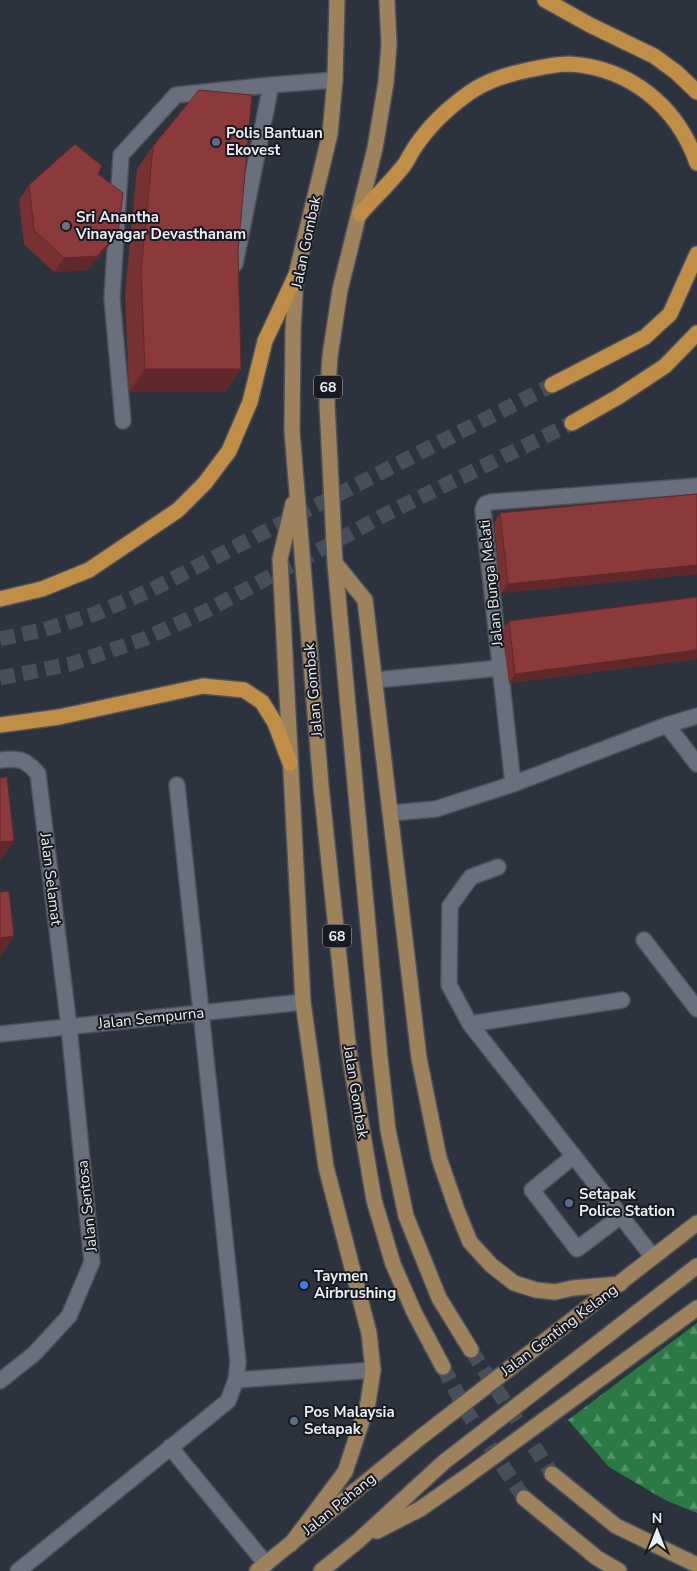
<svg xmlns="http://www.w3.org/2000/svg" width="697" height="1571" font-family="'Nunito Sans',sans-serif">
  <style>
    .forest { fill: url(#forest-firs) }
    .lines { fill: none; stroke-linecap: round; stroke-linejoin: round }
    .major-tunnel { stroke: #494f59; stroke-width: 15; stroke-dasharray: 15 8; stroke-linecap: butt }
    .highway-tunnel { stroke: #494f59; stroke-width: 15; stroke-dasharray: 15 8; stroke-linecap: butt }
    .minor-casing { stroke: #4d515b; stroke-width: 18 }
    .major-casing { stroke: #4d515b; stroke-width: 18 }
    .highway-casing { stroke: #4d515b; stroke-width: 18 }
    .minor { stroke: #696f7c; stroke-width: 15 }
    .major { stroke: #9e825b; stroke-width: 15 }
    .highway { stroke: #c18e45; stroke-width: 15 }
    .wall { fill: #783133 }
    .shaded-wall { fill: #612829 }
    .building { fill: #8b393b; stroke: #612829 }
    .service-dot { fill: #5c6f8a; stroke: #181a20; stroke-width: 2 }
    .worship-dot { fill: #6b7280; stroke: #181a20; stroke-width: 2 }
    .shop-dot { fill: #3f7fe0; stroke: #181a20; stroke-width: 2 }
    .labels { text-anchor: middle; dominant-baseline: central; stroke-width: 4; stroke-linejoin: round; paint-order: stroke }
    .shield { fill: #181a20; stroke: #abaeb5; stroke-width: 1 }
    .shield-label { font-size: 14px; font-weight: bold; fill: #eaeef5 }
    .poi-label { font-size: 15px; font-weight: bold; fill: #eaeef5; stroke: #181a20; text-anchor: start }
    .street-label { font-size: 15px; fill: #eaeef5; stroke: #181a20 }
  </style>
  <defs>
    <pattern id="forest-firs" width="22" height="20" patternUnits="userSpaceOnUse" patternTransform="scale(1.25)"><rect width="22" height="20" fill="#2b7a46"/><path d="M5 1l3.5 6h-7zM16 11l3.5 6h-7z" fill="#54946a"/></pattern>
  </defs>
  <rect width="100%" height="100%" fill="#2d333e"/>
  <path class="forest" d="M697,1323V1513L665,1500L609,1467L568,1420Z"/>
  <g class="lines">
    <path class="major-tunnel" d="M471,1350L552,1474
      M443,1367L467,1412L524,1498"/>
    <path class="highway-tunnel" d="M0,639L43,630L92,615L151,590L552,385
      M0,678L71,664L144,639L206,611L392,511L572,423"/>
    <g class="minor-casing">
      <path id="minor" d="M235,264L271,85L335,80
        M123,421L112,298L121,155L176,95L271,85
        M376,680L500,668
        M667,725L697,764
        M0,760C19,758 26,759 38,774L69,1027L92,1262L69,1316L34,1354L0,1381
        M513,784L483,510L485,504L491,502L697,486
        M391,813L436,809L513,784L667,725L697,716
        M498,867L471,877L450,906L449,985L470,1024L653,1257
        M644,940L697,1009
        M470,1024L622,1000
        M0,1034L303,1002
        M574,1156L532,1190L577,1249L621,1216
        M236,1380L373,1370
        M170,1447L266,1564
        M18,1571L228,1401L236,1380L238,1362L177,785"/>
    </g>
    <g class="major-casing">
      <path id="major" d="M337,0L335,80L330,134L296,275L293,331L292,431L321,786L349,1052L374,1200L393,1264L414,1312L443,1367
        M387,0L389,45L386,82L375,148L340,290L330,356L327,403L335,563L380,1058L388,1130L406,1216L439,1298L471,1350
        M335,563L365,600L419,1058L439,1158L457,1210L470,1242L491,1265L514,1283L536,1290L555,1292L573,1288L620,1284
        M552,1474L616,1526L697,1565
        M524,1498L597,1558L619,1571
        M377,1531L420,1509L466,1477L697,1308
        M291,1544L345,1472L368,1403L373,1370L369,1333L326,1167L303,1002L280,559L293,504
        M257,1571L421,1437L697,1223
        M321,1571L358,1541L444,1462L697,1266"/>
    </g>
    <g class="highway-casing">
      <path id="highway" d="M545,0L590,25L654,56L676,72L697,92
        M360,214C373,199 388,185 401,169C407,163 410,154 415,147C429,126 448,108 469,93C488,80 506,75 528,70C542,67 556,64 570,64C630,68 677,106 697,163
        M552,385L645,337L670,314L697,254
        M572,423L618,397L665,366L697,333
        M0,599L42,589L89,570L178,510L205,483L229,451L250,402L265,341L296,275
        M0,725L59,717L203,686L244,690L262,702L275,723L290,763"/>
    </g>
    <use href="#minor" class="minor"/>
    <use href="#major" class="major"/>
    <use href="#highway" class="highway"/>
  </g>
  <path class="wall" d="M153,146L238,251L241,369L225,392H129L125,295L137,169Z
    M98,174L108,247L87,270L54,272L24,244L19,200L29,185Z
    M697,494V574L501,593L494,523L500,513Z
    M697,597V659L509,683L502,631L509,621Z"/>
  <path class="shaded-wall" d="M118,233L108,247L87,270L54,272L64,258Z
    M145,369H241L225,392H129Z
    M697,565V574L501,593L508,584Z
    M697,650V659L509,683L515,674Z
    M14,841L0,861V842Z
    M14,936L0,957V938Z"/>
  <path class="building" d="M199,90L252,95L238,251L241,369H145L141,272L153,146Z
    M75,144L102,166L98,174L123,193L118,233L97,256L64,258L34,230L29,185Z
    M697,494V565L508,584L500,513Z
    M697,597V650L515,674L509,621Z
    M7,777L14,841L0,842V778Z
    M9,891L14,936L0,938V892Z"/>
  <g class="service-dot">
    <circle cx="216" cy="142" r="5"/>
    <circle cx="569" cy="1203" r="5"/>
    <circle cx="294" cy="1421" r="5"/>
  </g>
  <circle class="worship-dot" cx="66" cy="226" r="5"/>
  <circle class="shop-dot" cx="304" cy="1285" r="5"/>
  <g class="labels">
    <g class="shield">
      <rect x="314" y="375.5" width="28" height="23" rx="4"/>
      <rect x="323" y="924.5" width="28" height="23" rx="4"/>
    </g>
    <g class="shield-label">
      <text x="328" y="387">68</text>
      <text x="337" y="936">68</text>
    </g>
    <g class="poi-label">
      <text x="226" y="133">Polis Bantuan<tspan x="226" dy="17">Ekovest</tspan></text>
      <text x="76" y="217">Sri Anantha<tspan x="76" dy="17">Vinayagar Devasthanam</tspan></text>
      <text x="579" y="1194">Setapak<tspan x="579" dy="17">Police Station</tspan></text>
      <text x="314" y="1276">Taymen<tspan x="314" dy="17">Airbrushing</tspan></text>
      <text x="304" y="1412">Pos Malaysia<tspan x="304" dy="17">Setapak</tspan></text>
    </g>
    <g class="street-label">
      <text transform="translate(306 242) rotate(-78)">Jalan Gombak</text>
      <text transform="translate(491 583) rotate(-96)">Jalan Bunga Melati</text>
      <text transform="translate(313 690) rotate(-95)">Jalan Gombak</text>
      <text transform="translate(51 879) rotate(83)">Jalan Selamat</text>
      <text transform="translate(151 1018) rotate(-6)">Jalan Sempurna</text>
      <text transform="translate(356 1092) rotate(81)">Jalan Gombak</text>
      <text transform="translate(87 1206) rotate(-96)">Jalan Sentosa</text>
      <text transform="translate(559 1330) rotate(-37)">Jalan Genting Kelang</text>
      <text transform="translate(339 1504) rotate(-39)">Jalan Pahang</text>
    </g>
  </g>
  <g transform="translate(657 1531)" stroke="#181a20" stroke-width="4" paint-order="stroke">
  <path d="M0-4L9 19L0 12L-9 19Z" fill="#eaeef5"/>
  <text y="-8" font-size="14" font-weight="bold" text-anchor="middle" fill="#eaeef5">N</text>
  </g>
</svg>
